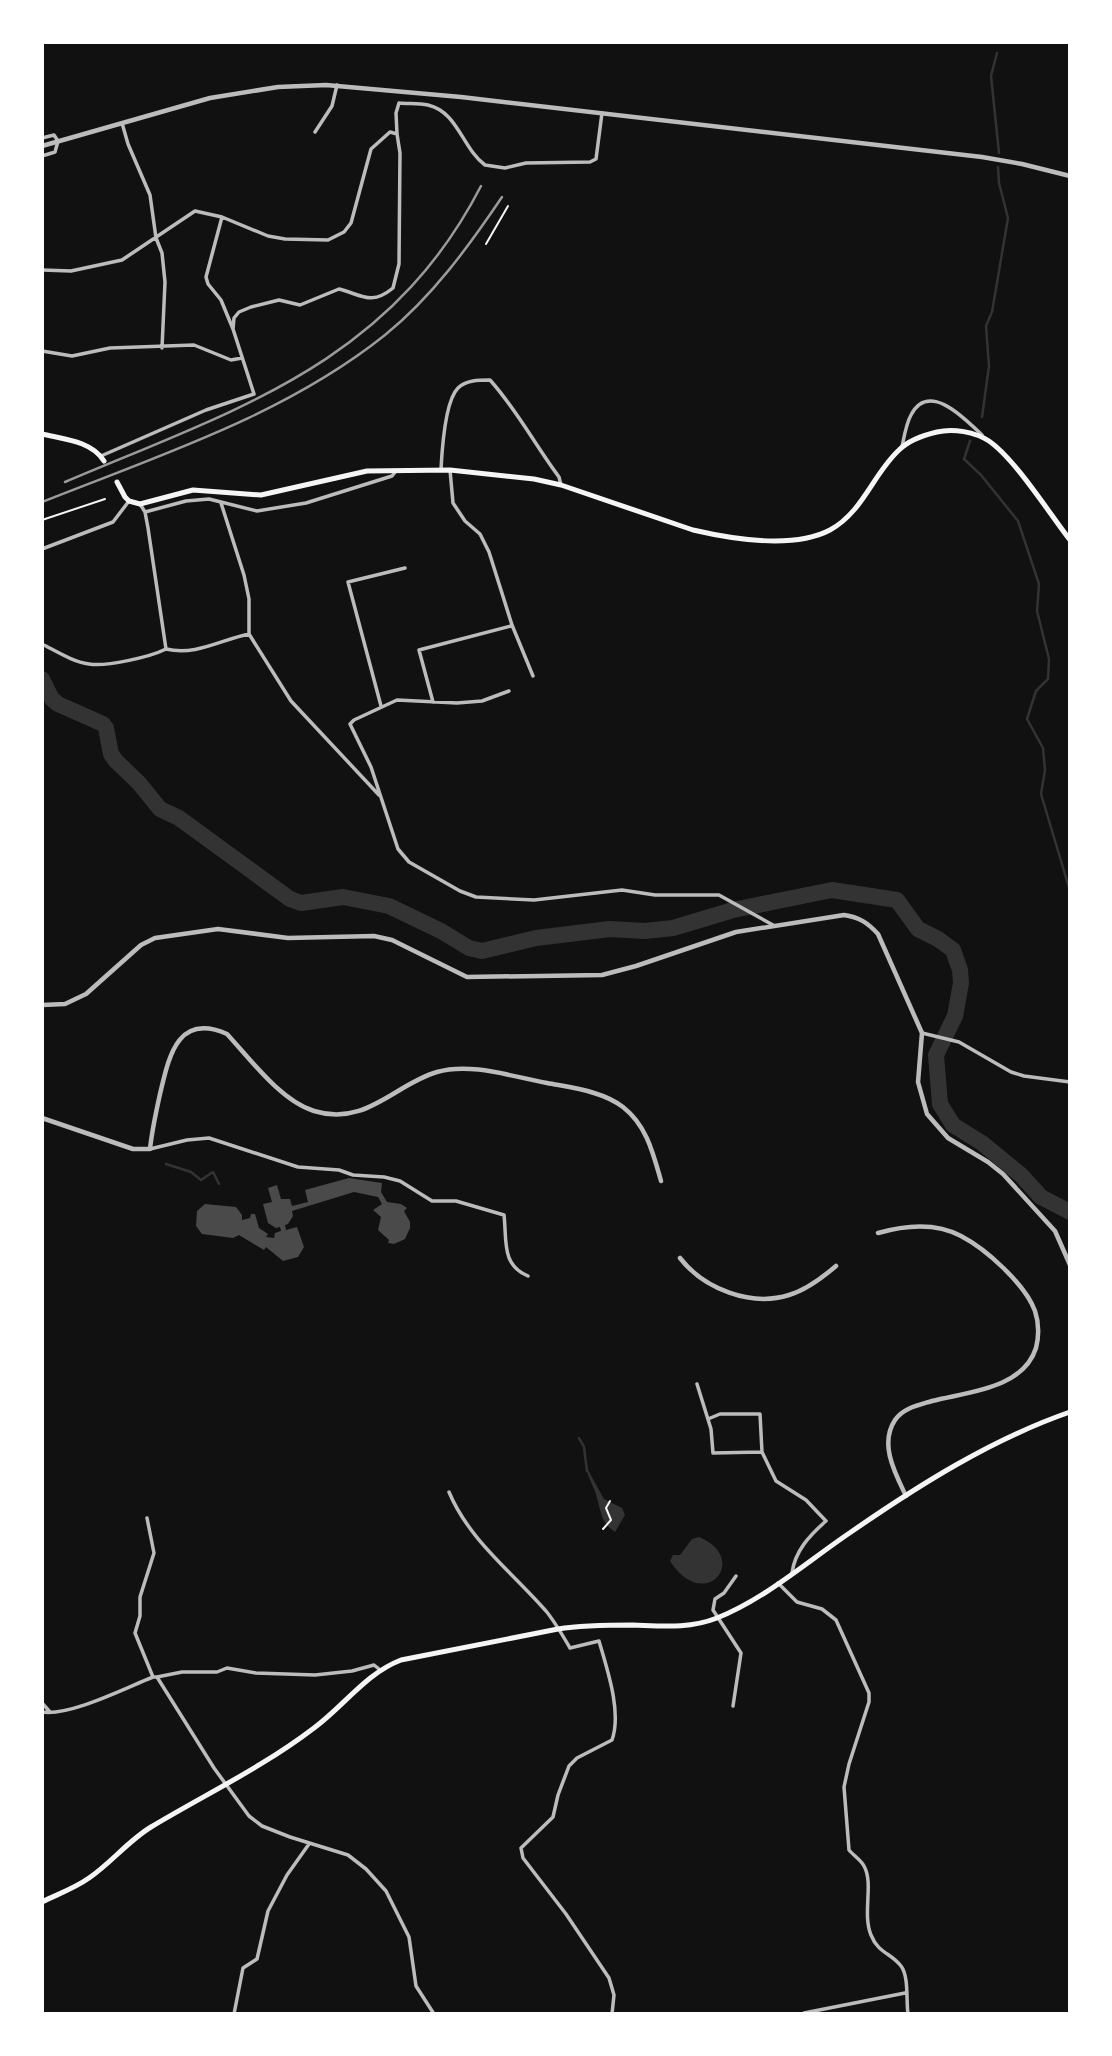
<svg xmlns="http://www.w3.org/2000/svg" width="1112" height="2056" font-family="'Roboto Serif',serif">
  <style>
    .water { fill: #333 }
    .lines { fill: none; stroke-linecap: round; stroke-linejoin: round }
    .stream { stroke: #333; stroke-width: 2.5 }
    .river { stroke: #333; stroke-width: 16 }
    .building { fill: #4a4a4a }
    .path { stroke: #f5f5f5; stroke-width: 2 }
    .minor { stroke: #bcbcbc; stroke-width: 3.5 }
    .tertiary { stroke: #bcbcbc; stroke-width: 4.5 }
    .secondary { stroke: #f5f5f5; stroke-width: 5 }
    .primary { stroke: #f5f5f5; stroke-width: 5 }
    .rail { stroke: #9a9a9a; stroke-width: 2.5 }
  </style>
  <rect width="100%" height="100%" fill="#111"/>
  <path class="water" d="M588,1470L604,1499L622,1508L625,1515L615,1532C601,1523 601,1512 597,1498C595,1489 590,1481 587,1472Z
    M699,1537C751,1558 705,1615 670,1561L673,1555H680L692,1539Z"/>
  <g class="lines">
    <path class="stream" d="M997,53L991,76L999,153
      M982,417L989,366L986,326L992,312L1008,218L999,183L998,167
      M970,441L964,459L981,475L1018,521L1039,584L1037,611L1049,659L1048,679L1036,691L1027,719L1043,748L1045,770L1041,794L1070,891
      M1070,974V984
      M166,1164L191,1172L201,1180L213,1172L219,1184
      M579,1438L584,1447L587,1471"/>
    <path class="river" d="M42,679L52,699L58,704L103,724L106,728L111,754L116,761L139,783L160,809L179,818L290,899L301,903L343,897L389,906L441,931L469,948L482,951L536,938L610,929L645,931L673,928L733,910L832,890L897,900L918,929L938,939L953,950L960,970L961,983L955,1016L936,1055L940,1104L953,1125L982,1143L1021,1175L1041,1197L1070,1212"/>
  </g>
  <path class="building" d="M349,1178L382,1183L381,1192L387,1202L401,1204L407,1208L404,1211L410,1222V1228L405,1239L394,1244L388,1243L389,1240L378,1230L381,1217L373,1210L382,1204L378,1197L354,1192L292,1211L293,1216L288,1224L285,1225L286,1230L297,1227L304,1247L298,1257L283,1261L266,1247L264,1250L239,1235L233,1238L202,1234L196,1226L197,1211L205,1204L236,1207L242,1215V1220L250,1218L251,1214H255L259,1228L268,1234L266,1237L274,1238L275,1233L281,1231L280,1227L276,1228L268,1223L263,1204L272,1202L268,1188L277,1185L281,1199H290L292,1206L308,1202L305,1190Z"/>
  <g class="lines">
    <path class="path" d="M486,244L508,206
      M42,520L105,499
      M603,1529L611,1520L606,1508L610,1501"/>
    <path class="minor" d="M122,123L128,144L150,195L156,238L162,253L165,282L162,348
      M315,132L332,106L337,85
      M397,134L396,113L399,103C408,104 419,103 428,105C458,112 462,148 485,165L505,168L526,163L590,162L596,159L602,113
      M42,138L54,135L58,141L55,152L42,156
      M222,217L206,277L208,284L221,300L233,329
      M42,270L71,271L122,260L195,211L222,217L268,236L285,239L328,240L344,232L351,223L371,149L390,132L397,134L400,153L399,264L393,288C371,306 362,295 339,289L300,305L279,300L251,307L239,312L234,318L233,329L254,394L206,410L101,456
      M42,351L72,356L110,348L194,345L231,360L242,358
      M902,447C904,437 906,424 911,415C929,380 966,420 982,435
      M441,469C442,450 445,401 458,388C466,380 479,380 490,380C517,410 535,445 559,477L561,485
      M450,470L453,503L465,521L480,534L489,552L512,625L533,676
      M221,503L244,575L249,599V634
      M140,504L145,512L148,528L166,649C196,656 220,640 249,634L291,701L379,795
      M145,512L186,501L209,499L257,511L306,503L392,476L396,471
      M42,549L113,522L129,501
      M42,644C56,651 73,662 89,664C106,667 150,657 166,649
      M509,691L482,701L457,703L397,700L354,720L350,724L371,767L398,849L409,862L460,891L476,897L534,900L622,890L655,895H719L773,925
      M433,702L419,650L511,626
      M381,706L348,582L405,568
      M922,1033L959,1042L1011,1072L1024,1076L1070,1082
      M150,1149L187,1140L209,1138L298,1167L339,1170L353,1175L384,1177L400,1181L432,1201H456L504,1215C507,1240 501,1265 528,1276
      M697,1384L711,1429L713,1453L762,1452L776,1481L806,1500L826,1521C809,1536 795,1551 792,1573
      M708,1419L720,1414H760L762,1452
      M449,1492C469,1540 512,1572 546,1611C555,1622 563,1636 570,1648L599,1641C607,1669 622,1712 612,1740L577,1758L569,1766L558,1795L553,1817L521,1848L523,1858L566,1914L609,1978L614,1995L612,2014
      M147,1518L154,1553L140,1597V1616L135,1633L153,1677H157L214,1768L249,1816L262,1826L290,1837L348,1855L366,1869L386,1891L409,1937L416,1986L434,2014
      M778,1583L797,1602L822,1609L836,1620L869,1693V1702L849,1764L844,1787L849,1850C853,1855 861,1860 864,1866C874,1884 862,1913 871,1935C878,1953 891,1953 901,1966C909,1976 906,2001 908,2014
      M157,1677L182,1672H217L227,1668L256,1673L315,1675L352,1671L374,1665L379,1669
      M42,1703L50,1712
      M733,1706L741,1653L713,1610L715,1599L724,1593L736,1576
      M42,1712C71,1716 125,1688 153,1677
      M804,2013L905,1993
      M234,2014L243,1968L257,1959L268,1911L287,1875L309,1844"/>
    <path class="tertiary" d="M42,146L210,98L278,87L326,85L461,97L982,157L1022,164L1070,176
      M42,1005L65,1004L86,994L141,945L155,938L218,929L288,938L374,936L392,940L467,977L602,975L636,966L736,932L844,915C859,917 868,923 878,934L922,1033L918,1082L927,1114L948,1138L988,1162L1003,1174L1055,1231L1070,1265
      M42,1118L133,1149H150C152,1130 156,1112 160,1094C169,1057 177,1012 227,1034C250,1059 281,1101 314,1111C366,1127 395,1084 437,1072C471,1062 513,1077 547,1083C563,1086 579,1088 594,1093C604,1096 615,1101 623,1107C647,1126 653,1153 661,1181
      M878,1233C906,1225 935,1222 961,1236C986,1249 1025,1284 1035,1311C1039,1323 1039,1336 1036,1348C1023,1389 967,1392 932,1401C919,1405 903,1408 895,1420C879,1444 895,1473 906,1496
      M680,1258C704,1289 751,1307 789,1295C806,1290 822,1278 836,1266"/>
    <path class="secondary" d="M42,1902C58,1894 75,1888 89,1878C111,1863 128,1841 151,1827C206,1794 263,1767 314,1728C345,1705 365,1674 401,1660L558,1629C583,1625 608,1625 633,1625C662,1626 689,1629 717,1618C765,1599 808,1561 851,1532C919,1485 992,1439 1070,1412"/>
    <path class="primary" d="M42,434C63,439 92,441 104,461
      M117,482L125,497L129,501L140,504L193,490L261,495L367,471L450,470L534,479L561,485L693,530C732,539 794,549 830,530C863,512 873,474 899,450C909,440 924,435 937,432C953,428 975,432 989,441C1015,459 1049,513 1070,540"/>
    <path class="rail" d="M65,482C237,409 389,364 481,186
      M42,502C160,455 285,415 385,335C432,297 469,246 502,197"/>
  </g>
  <rect width="1112" height="2056" fill="none" stroke="#ffffff" stroke-width="88"/>
</svg>
